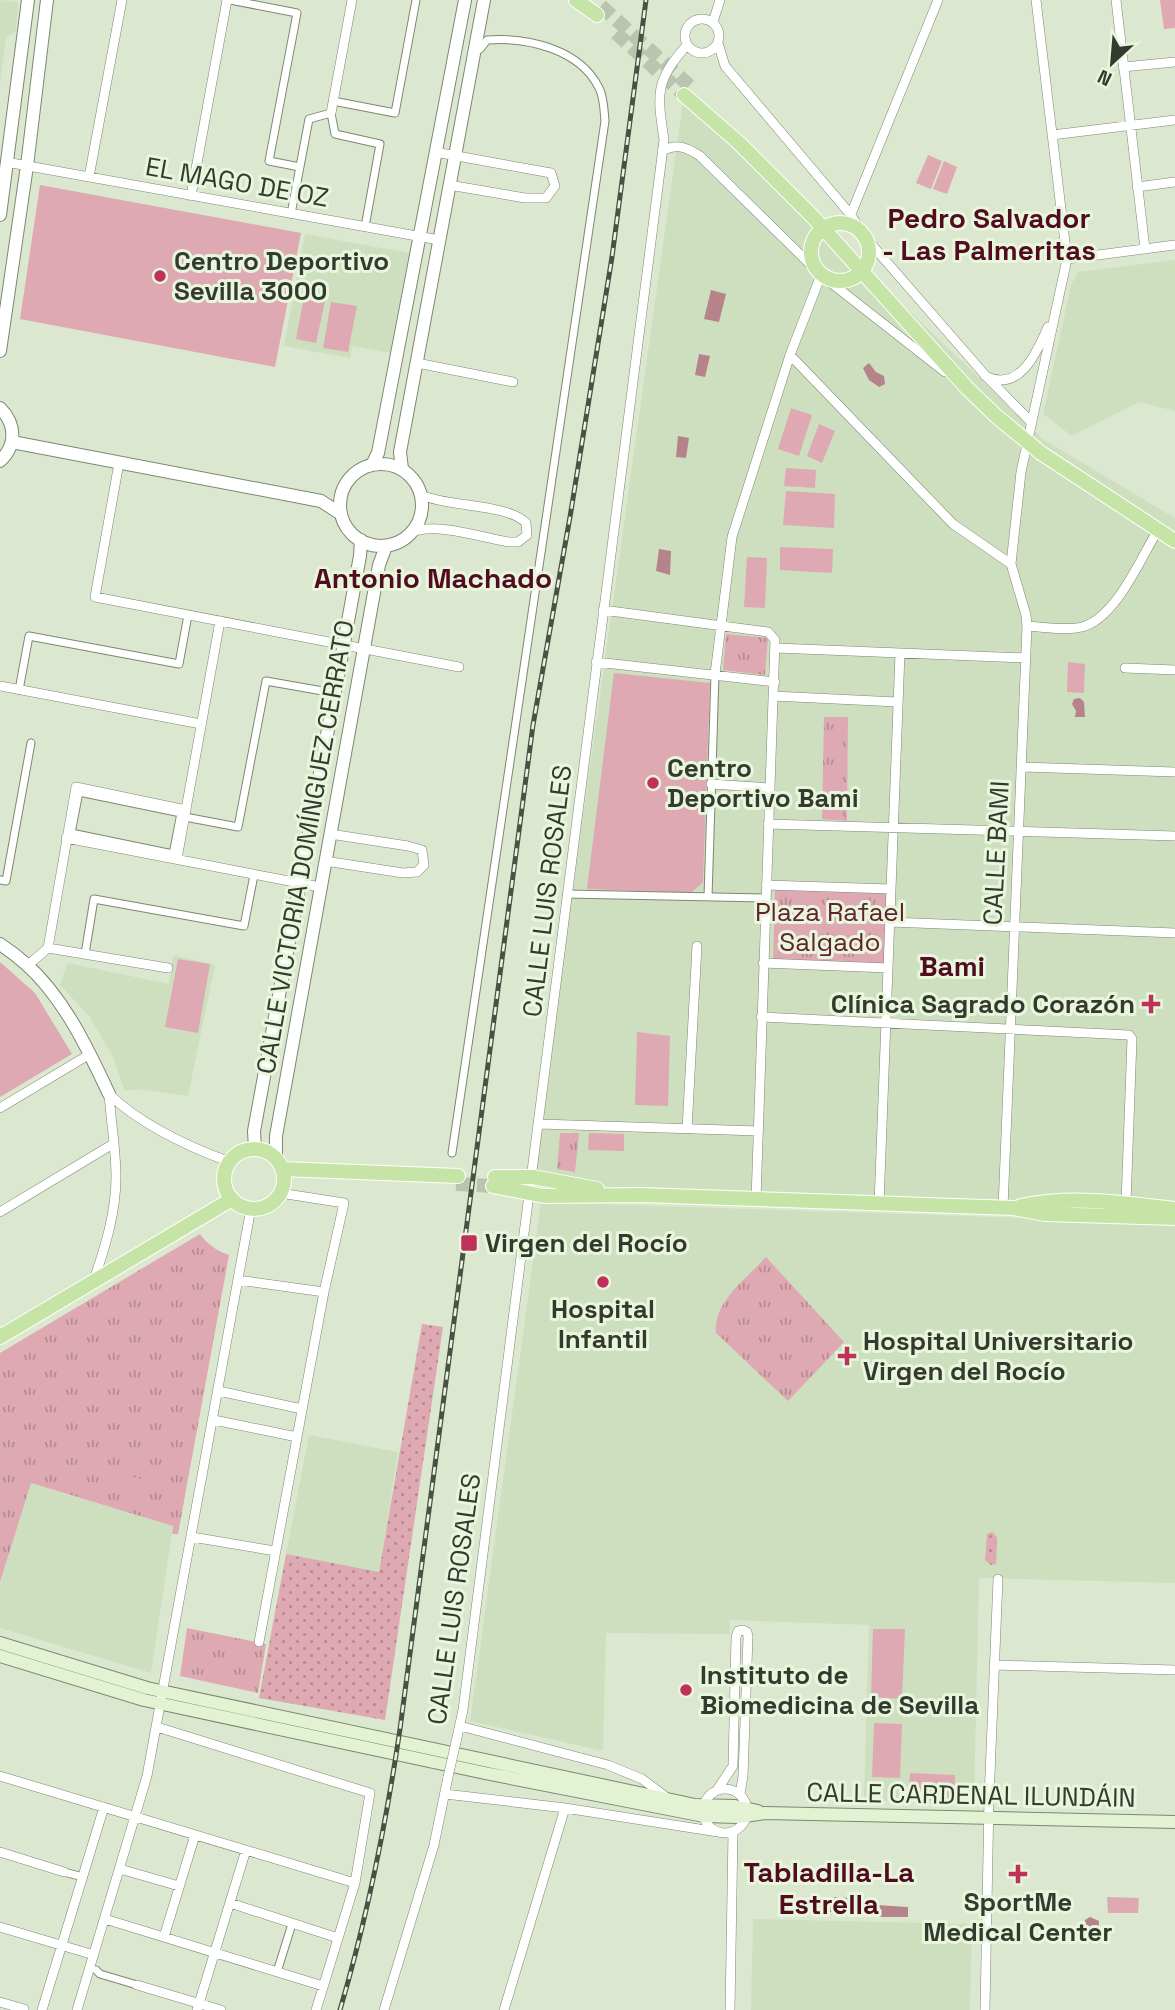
<svg xmlns="http://www.w3.org/2000/svg" width="1175" height="2010" font-family="'Space Grotesk',sans-serif">
  <style>
    .built { fill: #cedfbf }
    .grass { fill: url(#grass-dots) }
    .park { fill: url(#park-tufts) }
    .garden { fill: #dea9b2 }
    .water { fill: #b6838b }
    .lines { fill: none; stroke-linecap: round; stroke-linejoin: round }
    .primary-tunnel { stroke: #bac5af; stroke-width: 14; stroke-dasharray: 14 7; stroke-linecap: butt }
    .pedestrian-casing { stroke: #7c8871; stroke-width: 9 }
    .minor-casing { stroke: #7c8871; stroke-width: 10 }
    .tertiary-casing { stroke: #7c8871; stroke-width: 14 }
    .secondary-casing { stroke: #7c8871; stroke-width: 14 }
    .primary-casing { stroke: #fff; stroke-width: 16 }
    .pedestrian { stroke: #fff; stroke-width: 7 }
    .minor { stroke: #fff; stroke-width: 9 }
    .tertiary { stroke: #fff; stroke-width: 12 }
    .secondary { stroke: #e2f2d2; stroke-width: 12 }
    .primary { stroke: #c6e4a6; stroke-width: 14 }
    .rail-casing { stroke: #4a5044; stroke-width: 5 }
    .rail { stroke: #e8f6dc; stroke-width: 2.5; stroke-dasharray: 8; stroke-linecap: butt }
    .minor-bridge-casing { stroke: #7c8871; stroke-width: 10; stroke-linecap: butt }
    .minor-bridge { stroke: #fff; stroke-width: 9 }
    .poi-dot { fill: #bf305b; stroke: #e8f6dc; stroke-width: 2.5 }
    .labels { text-anchor: middle; dominant-baseline: central; stroke-width: 6; stroke-linejoin: round; paint-order: stroke }
    .street-label { font-size: 26px; fill: #353a30; stroke: #e8f6dc }
    .poi-label { font-size: 26px; font-weight: bold; fill: #353a30; stroke: #e8f6dc; text-anchor: start }
    .park-label { font-size: 26px; fill: #622232; stroke: #e8f6dc }
    .neighbourhood-label { font-size: 28px; font-weight: bold; fill: #510c22; stroke: #e8f6dc }
  </style>
  <defs>
    <pattern id="grass-dots" width="8" height="8" patternUnits="userSpaceOnUse" patternTransform="scale(1.75)"><rect width="8" height="8" fill="#dea9b2"/><path d="M2 2h.1M6 6h.1" fill="none" stroke="#b58b91" stroke-width="1.8" stroke-linecap="round"/></pattern>
    <pattern id="park-tufts" width="24" height="20" patternUnits="userSpaceOnUse" patternTransform="scale(1.75)"><rect width="24" height="20" fill="#dea9b2"/><path d="M3 7l-1-3M5 7V3M7 7l1-3M15 17l-1-3M17 17v-4M19 17l1-3" fill="none" stroke="#b58b91"/></pattern>
  </defs>
  <rect width="100%" height="100%" fill="#dbe8cf"/>
  <path class="built" d="M0,0L18,2L16,32L6,37L0,84Z
    M684,95L1044,440L1175,518V1207L531,1187Z
    M305,234L409,253L390,353L352,346L350,358L284,346Z
    M1175,260V411L1139,402L1072,436L1043,414L1071,285L1078,272Z
    M173,955L215,965L188,1096L138,1089L125,1091L112,1055L89,1016L60,985L68,963L169,984Z
    M541,1202L1175,1223V1583L979,1578L974,1803L864,1800L869,1625L730,1620V1634L606,1633L603,1751L470,1721Z
    M309,1435L398,1452L379,1573L286,1554Z
    M30,1483L173,1526L151,1673L0,1628V1583Z
    M753,1919L972,1924L970,2010H751Z"/>
  <path class="grass" d="M422,1324L443,1327L385,1720L259,1698L286,1554L379,1572Z
    M992,1532L997,1537L996,1564L991,1565L985,1560L987,1534Z"/>
  <path class="park" d="M726,634L768,638L765,675L723,670Z
    M824,717H848L847,821L822,819Z
    M775,888L887,893L885,966L773,961Z
    M560,1133H579L575,1172L557,1169Z
    M200,1234C206,1243 218,1252 229,1255L178,1534H172L173,1526L31,1483L0,1582V1353Z
    M766,1257L844,1342L788,1401L716,1333C713,1302 747,1278 766,1257Z
    M187,1628L266,1644L258,1693L180,1676Z"/>
  <path class="garden" d="M1160,0H1175V28L1164,29Z
    M928,155L942,161L931,189L916,183Z
    M944,161L957,167L947,194L933,189Z
    M40,185L301,233L275,367L20,319Z
    M304,297L325,301L316,343L296,339Z
    M331,302L357,306L348,352L323,348Z
    M791,408L812,415L799,456L778,449Z
    M819,424L835,431L822,463L807,456Z
    M786,468L816,470L815,488L784,486Z
    M786,491L835,494L834,528L783,525Z
    M780,547L833,549L832,573L780,570Z
    M747,557L767,558L765,608L744,607Z
    M1068,662L1085,664L1084,693L1067,692Z
    M614,673L710,683L703,882L691,893L587,889Z
    M178,959L210,964L198,1033L165,1027Z
    M0,962L35,993L72,1054L0,1097Z
    M637,1032L670,1036L668,1106L635,1105Z
    M589,1133L624,1134V1151L588,1150Z
    M104,1468L143,1480L137,1500L98,1488Z
    M873,1629H905L902,1699L871,1697Z
    M874,1723L902,1724L900,1778L872,1777Z
    M910,1773L955,1775V1801L908,1799Z
    M1107,1897L1139,1898L1138,1913H1108Z"/>
  <path class="water" d="M711,290L726,294L719,322L704,319Z
    M699,354L710,356L705,377L695,375Z
    M869,363L876,372L884,376L885,384L879,387L869,380L863,368Z
    M678,436L689,438L686,458L676,457Z
    M659,549L671,551L670,575L656,571Z
    M1080,698L1084,702L1085,717H1075L1076,711L1072,704L1074,699Z
    M828,1897L854,1898L853,1912H828Z
    M877,1905L908,1907V1917H876Z
    M1090,1917L1099,1921L1098,1943L1084,1942L1085,1920Z"/>
  <g class="lines">
    <path class="primary-tunnel" d="M601,6L691,87
      M616,33L684,95
      M456,1184L493,1186"/>
    <g class="pedestrian-casing">
      <path id="pedestrian" d="M230,0L297,13L269,161L300,167
        M333,101L395,113L416,0
        M291,214L309,119L331,113L335,134L380,144L365,227
        M19,690L29,636L179,664L188,615
        M79,792L181,813L173,854L71,833Z
        M185,817L238,827L266,681L334,693
        M0,880L6,881L31,743
        M567,894L766,898
        M708,897L715,674
        M85,954L94,899L244,926L254,875
        M452,1153L605,121C604,111 604,97 599,88C580,49 527,37 487,40L480,49
        M64,1872L83,1877
        M96,1970L100,1974L137,1985
        M277,1972L292,1924"/>
    </g>
    <g class="minor-casing">
      <path id="minor" d="M1116,0L1145,249
        M685 36a17 17 0 1 1 34 0a17 17 0 1 1-34 0Z
        M713,22L720,0
        M718,43L725,66L851,215L862,233
        M1123,67L1175,62
        M331,113L352,0
        M1052,135L1175,120
        M662,151C677,143 686,147 700,156L821,275L945,372
        M435,152L551,173L555,186L546,198H525L449,185
        M6,162L439,240
        M89,177L122,0
        M1137,187L1175,182
        M191,196L227,0
        M847,224L938,0
        M865,237L985,375L1032,423
        M1067,259L1175,245
        M790,355L953,524L1011,564
        M417,363L513,382
        M985,376C1020,393 1037,352 1048,327
        M119,463L95,597L459,667
        M413,532C435,522 484,538 509,542H518L527,535L526,523C509,504 448,507 421,495
        M603,610L768,632L775,640L756,1200
        M1027,626C1044,627 1066,631 1082,627C1116,618 1140,559 1158,530
        M776,648L1026,658
        M596,662L775,682
        M1125,668L1175,670
        M715,674L732,537L790,355L821,275
        M0,686L201,724
        M773,696L897,702
        M1022,767L1175,772
        M711,784L770,788
        M768,824L1175,836
        M66,838L320,887
        M177,859L220,621
        M325,861L403,873L417,872L424,865L422,850L408,846L330,834
        M766,885L891,889
        M890,922L1175,933
        M48,948L76,787L186,810
        M763,963L888,968
        M28,965L48,948L168,968
        M761,1017L1129,1035L1132,1039L1126,1203
        M109,1094C140,1124 189,1147 230,1162
        M0,1108L90,1054
        M540,1124L758,1131
        M687,1129L697,946
        M879,1204L900,653
        M1003,1208L1027,626L1026,615L1011,564L1021,472L1067,259L1036,0
        M0,1212L113,1144
        M94,1280C105,1247 116,1213 116,1177C116,1150 111,1122 109,1094
        M238,1280L324,1292
        M219,1391L302,1409
        M214,1420L297,1437
        M192,1537L275,1551
        M259,1642L324,1292L344,1203L280,1193
        M994,1665L1175,1670
        M460,1726L608,1765L642,1779L666,1797
        M157,1727L370,1793L355,1883L316,2010
        M456,1742L463,1710L664,140C657,93 655,81 687,45
        M0,1776L355,1883
        M703 1811a22 22 0 1 1 44 0a22 22 0 1 1-44 0Z
        M717,1790L733,1766L736,1637L738,1631L743,1630L747,1632L748,1637L743,1776L740,1794
        M445,1794L565,1808L718,1832
        M0,1852L64,1872
        M120,1869L179,1886
        M230,1903L338,1938
        M105,1919L323,1986
        M0,1927L94,1955
        M164,1937L195,1835
        M137,1985L221,2010
        M0,2002L24,2009
        M42,2010L104,1807
        M77,2010L147,1776L251,1208
        M197,2010L246,1850
        M384,2010L434,1845L448,1777
        M504,2010L565,1808
        M730,2010L733,1832
        M985,2010L989,1799L998,1579"/>
    </g>
    <g class="tertiary-casing">
      <path id="tertiary" d="M0,215L28,0
        M0,351L27,166L47,0
        M0,408C16,424 17,445 0,461
        M12,442L321,501L341,514
        M340 505a41 41 0 1 1 82 0a41 41 0 1 1-82 0Z
        M372,465L378,453L465,0
        M402,469L400,452L484,0
        M0,944C9,950 18,957 26,964C64,998 88,1049 109,1094
        M255,1149L254,1131L360,556L361,540
        M276,1158V1136L379,565L386,546"/>
    </g>
    <g class="secondary-casing">
      <path id="secondary" d="M0,1643L147,1688L695,1805L735,1806L758,1811
        M0,1656L144,1700L485,1773L704,1816L738,1817L765,1813L1175,1822"/>
    </g>
    <g class="primary-casing">
      <path id="primary" d="M576,0L597,15
        M684,95L738,142L812,216L967,388L996,416L1041,453L1175,541
        M811 252a29 29 0 1 1 58 0a29 29 0 1 1-58 0Z
        M224 1179a30 30 0 1 1 60 0a30 30 0 1 1-60 0Z
        M282,1169L458,1176
        M495,1177H533L597,1189
        M493,1186L544,1196L640,1195L1013,1208L1045,1214L1175,1218
        M1021,1206C1070,1195 1126,1203 1175,1209
        M0,1337L232,1199"/>
    </g>
    <use href="#pedestrian" class="pedestrian"/>
    <use href="#minor" class="minor"/>
    <use href="#tertiary" class="tertiary"/>
    <use href="#secondary" class="secondary"/>
    <use href="#primary" class="primary"/>
    <g class="rail-casing">
      <path id="rail" d="M340,2010C367,1918 386,1824 400,1729L533,725L570,517L612,257L646,0"/>
    </g>
    <use href="#rail" class="rail"/>
    <g class="minor-bridge-casing">
      <path id="minor-bridge" d="M448,1777L456,1742"/>
    </g>
    <use href="#minor-bridge" class="minor-bridge"/>
  </g>
  <g class="poi-dot">
    <circle cx="160" cy="276" r="7"/>
    <circle cx="653" cy="783" r="7"/>
    <path d="M1147.5 993.5h7v7h7v7h-7v7h-7v-7h-7v-7h7z"/>
    <rect x="460" y="1234" width="18" height="18" rx="3.5"/>
    <circle cx="603" cy="1282" r="7"/>
    <path d="M843.5 1345.5h7v7h7v7h-7v7h-7v-7h-7v-7h7z"/>
    <circle cx="686" cy="1690" r="7"/>
    <path d="M1014.5 1863.5h7v7h7v7h-7v7h-7v-7h-7v-7h7z"/>
  </g>
  <g class="labels">
    <g class="street-label">
      <text transform="translate(237 182) rotate(10)">EL MAGO DE OZ</text>
      <text transform="translate(305 847) rotate(-80)">CALLE VICTORIA DOMÍNGUEZ CERRATO</text>
      <text transform="translate(996 853) rotate(-87)">CALLE BAMI</text>
      <text transform="translate(547 891) rotate(-83)">CALLE LUIS ROSALES</text>
      <text transform="translate(454 1599) rotate(-82)">CALLE LUIS ROSALES</text>
      <text transform="translate(971 1795) rotate(1)">CALLE CARDENAL ILUNDÁIN</text>
    </g>
    <g class="poi-label">
      <text x="174" y="261">Centro Deportivo<tspan x="174" dy="30">Sevilla 3000</tspan></text>
      <text x="667" y="768">Centro<tspan x="667" dy="30">Deportivo Bami</tspan></text>
      <text x="1135" y="1004" text-anchor="end">Clínica Sagrado Corazón</text>
      <text x="485" y="1243">Virgen del Rocío</text>
      <text x="603" y="1309" text-anchor="middle">Hospital<tspan x="603" dy="30">Infantil</tspan></text>
      <text x="863" y="1341">Hospital Universitario<tspan x="863" dy="30">Virgen del Rocío</tspan></text>
      <text x="700" y="1675">Instituto de<tspan x="700" dy="30">Biomedicina de Sevilla</tspan></text>
      <text x="1018" y="1902" text-anchor="middle">SportMe<tspan x="1018" dy="30">Medical Center</tspan></text>
    </g>
    <g class="park-label">
      <text x="830" y="912">Plaza Rafael<tspan x="830" dy="30">Salgado</tspan></text>
    </g>
    <g class="neighbourhood-label">
      <text x="989" y="218">Pedro Salvador<tspan x="989" dy="32">- Las Palmeritas</tspan></text>
      <text x="433" y="578">Antonio Machado</text>
      <text x="952" y="966">Bami</text>
      <text x="829" y="1872">Tabladilla-La<tspan x="829" dy="32">Estrella</tspan></text>
    </g>
  </g>
  <g transform="translate(1112 63) rotate(206)" stroke="#e8f6dc" stroke-width="5" paint-order="stroke">
  <path d="M0-5L12 26L0 18L-12 26Z" fill="#353a30"/>
  <text y="-10" font-size="19" font-weight="bold" text-anchor="middle" fill="#353a30">N</text>
  </g>
</svg>
